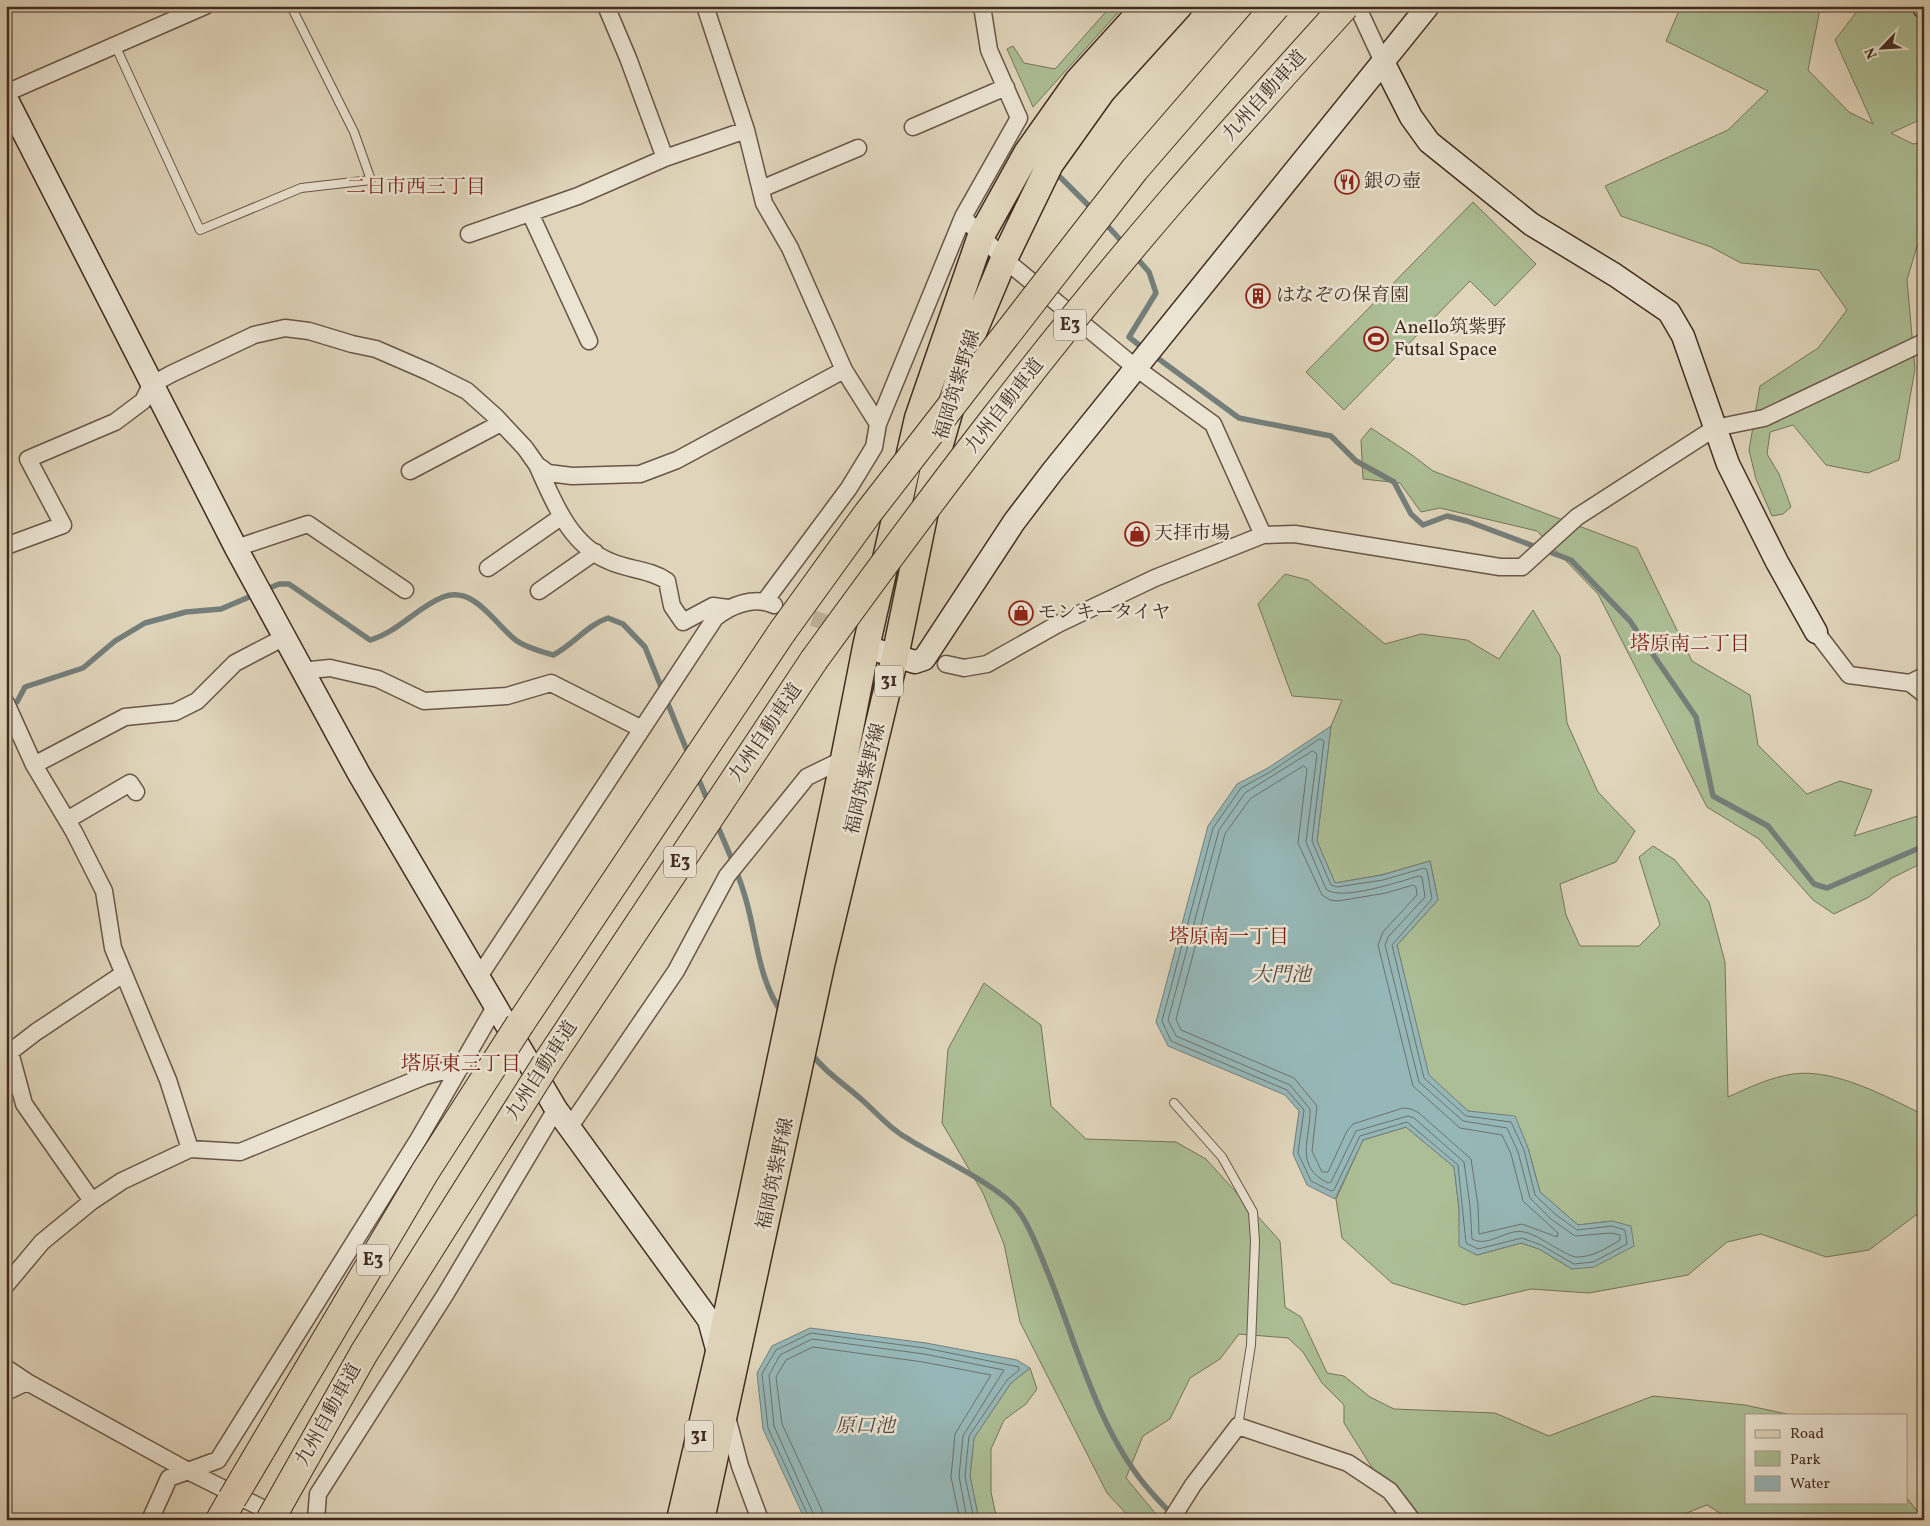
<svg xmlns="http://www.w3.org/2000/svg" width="1930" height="1526" font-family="Vollkorn,'Noto Serif JP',serif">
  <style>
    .green { fill: #acbe95; stroke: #76755b }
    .water { fill: #96b7b7; stroke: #747f7b }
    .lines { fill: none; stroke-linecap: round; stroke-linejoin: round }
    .shore { stroke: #6c726c; stroke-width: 1 }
    .stream { stroke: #747f7b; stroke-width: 5.5 }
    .street-tunnel { stroke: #c0b39c; stroke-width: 16; stroke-dasharray: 16 8; stroke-linecap: butt }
    .lane-casing { stroke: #695648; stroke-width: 10 }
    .street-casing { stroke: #695648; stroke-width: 19 }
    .secondary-casing { stroke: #412c21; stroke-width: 25 }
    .primary-casing { stroke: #412c21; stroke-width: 29 }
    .highway-casing { stroke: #412c21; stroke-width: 30 }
    .lane { stroke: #ebe4d3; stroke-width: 8 }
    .street { stroke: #ebe4d3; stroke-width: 16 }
    .secondary { stroke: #ebe4d3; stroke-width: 22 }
    .primary { stroke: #e0d5bb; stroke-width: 26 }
    .highway { stroke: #e0d5bb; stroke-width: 28 }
    .highway-bridge-casing { stroke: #412c21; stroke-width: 30; stroke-linecap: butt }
    .highway-bridge { stroke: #e0d5bb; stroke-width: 28 }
    .labels { text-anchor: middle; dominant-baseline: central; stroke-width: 5; stroke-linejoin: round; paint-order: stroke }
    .shield { fill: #ebe4d3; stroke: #746356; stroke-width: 1 }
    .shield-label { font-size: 18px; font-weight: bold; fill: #412c21 }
    .street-label { font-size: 19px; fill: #412c21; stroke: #ebe4d3 }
    .poi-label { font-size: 19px; fill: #412c21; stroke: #ebe4d3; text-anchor: start }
    .neighbourhood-label { font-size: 20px; fill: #7a1f14; stroke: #ebe4d3 }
    .water-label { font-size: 20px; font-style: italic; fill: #52483f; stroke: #ebe4d3 }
  </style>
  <rect width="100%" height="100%" fill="#e0d5bb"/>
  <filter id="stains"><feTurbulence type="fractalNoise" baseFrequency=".004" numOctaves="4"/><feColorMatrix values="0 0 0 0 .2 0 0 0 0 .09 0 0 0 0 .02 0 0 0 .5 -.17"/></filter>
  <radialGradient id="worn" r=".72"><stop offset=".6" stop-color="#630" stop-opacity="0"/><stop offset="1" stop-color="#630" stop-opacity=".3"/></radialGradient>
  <path class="green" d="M1111,6H1124L1033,107L1007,49L1013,46L1024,63L1055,69Z
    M1681,6H1823L1820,9L1808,70L1849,112L1873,124L1835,40L1861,6H1924V118L1891,133L1913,144L1924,142V231L1920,236L1907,280L1915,369L1899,460L1868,473L1826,465L1793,425L1770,432L1767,454L1779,474L1791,507L1783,514L1772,516L1756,479L1749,450L1760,386L1818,348L1847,310L1819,270L1741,263L1711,247L1621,216L1605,186L1728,130L1768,91L1666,41Z
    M1473,202L1536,264L1495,306L1470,281L1344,410L1306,372Z
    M1371,428L1412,455L1433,471L1637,548L1692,661L1750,695L1758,745L1807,794L1840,781L1872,790L1854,836L1924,814V862L1892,878L1869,897L1834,914L1813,900L1759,839L1707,807L1598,594L1537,531L1440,508L1421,512L1400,483L1363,479L1361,440Z
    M1285,574L1308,580L1385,644L1421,634L1467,640L1499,659L1533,610L1560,656L1567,723L1598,792L1635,831L1616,862L1560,884L1566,915L1580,946H1639L1660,925L1639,857L1653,846L1675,860L1709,902L1725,962L1728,1097C1748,1088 1771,1077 1793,1074C1835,1068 1887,1097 1924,1115V1209L1869,1250L1826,1257L1761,1234L1727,1242L1688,1275L1589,1293L1531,1289L1464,1305L1392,1283L1342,1238L1336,1199L1363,1140L1406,1127L1454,1167L1459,1208L1460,1246L1477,1255L1521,1243L1539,1249L1572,1269L1612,1221L1578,1225L1540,1192L1528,1148L1487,1114L1468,1111L1428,1075L1397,945L1438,900L1430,861L1381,875L1335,883L1317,841L1331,726L1342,700L1292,696L1258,604Z
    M984,983L1041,1025L1051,1106L1086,1139L1176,1142L1206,1159L1280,1241L1285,1307L1301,1317L1327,1373L1344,1376L1370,1397L1394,1409L1495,1413L1549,1436L1653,1396L1745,1405L1791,1415H1746V1502H1906V1497L1919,1513L1918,1520H1731L1707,1505L1669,1520H1405L1344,1423V1405L1322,1383L1303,1352L1288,1338L1239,1334L1220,1359L1190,1378L1170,1419L1143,1436L1126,1478L1161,1520H1132L1107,1493L1020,1322L1004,1244L983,1193L942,1123L948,1049Z
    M1030,1368L1037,1389L1026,1404L1004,1420L991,1449V1492L997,1520H979L970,1476L974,1438L1011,1383Z"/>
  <path class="water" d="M1331,726L1317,841L1335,883L1382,875L1430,861L1438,900L1397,945L1429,1075L1468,1111L1515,1116L1528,1148L1540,1192L1578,1225L1612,1221L1631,1226L1634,1246L1594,1267L1572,1269L1539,1249L1521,1243L1477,1255L1459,1246V1208L1454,1167L1406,1127L1363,1140L1335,1199L1307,1185L1293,1154L1299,1111L1285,1095L1168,1046L1156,1022L1208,826L1237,784L1268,768Z
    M810,1328L926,1343L1017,1360L1030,1368L1011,1383L974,1438L970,1476L979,1520H805L763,1429L757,1373L772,1346Z"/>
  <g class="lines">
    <path class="shore" d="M1320,739L1324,741L1312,841L1331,885L1337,887L1383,880L1424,868L1427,870L1432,899L1392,945L1424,1078L1466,1116L1511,1122L1524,1150L1535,1195L1555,1214L1577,1230L1612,1226L1625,1230L1627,1244L1593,1262L1574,1264L1541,1245L1522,1238L1478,1249L1466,1243L1458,1165L1407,1122L1360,1136L1334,1190L1331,1191L1311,1181L1298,1153L1304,1110L1287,1090L1171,1041L1162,1021L1213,828L1241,788L1270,772Z
      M1313,751L1317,754L1306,842L1326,889C1340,902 1401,881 1419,876L1422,877L1425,897L1388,937L1385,945L1419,1082L1463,1121L1507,1128L1518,1152L1530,1198L1551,1219L1575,1236L1611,1233L1620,1235V1240C1607,1248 1593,1257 1577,1257C1566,1257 1540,1235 1524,1232C1507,1228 1489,1248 1472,1239L1470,1206L1464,1162L1414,1118L1408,1116L1356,1131L1331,1182L1328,1183C1293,1166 1311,1138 1310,1109L1290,1085L1176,1036L1168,1020L1219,830L1245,793Z
      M1304,766L1307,769L1298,843L1322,895L1330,900L1338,901L1386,893L1413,885L1416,887L1417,895L1383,932L1378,945L1413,1086L1460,1128L1502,1135L1511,1154L1523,1201L1558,1233L1557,1237L1522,1224L1479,1234L1478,1205L1471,1159L1419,1113L1411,1109L1403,1108L1353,1124L1347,1131L1328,1172H1322L1312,1151L1317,1106L1294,1078L1181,1030L1176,1019L1225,834L1250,799Z
      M810,1520L768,1428L762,1374L776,1350L811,1333L925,1348L1019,1367V1370L1007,1380L969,1436L965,1476L974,1520
      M816,1520L774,1426L769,1375L780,1355L812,1339L924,1354L1004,1370L963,1436L959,1476L967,1520
      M823,1520L822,1510L782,1424L776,1377L786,1360L813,1347L923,1362L991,1375L955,1434L951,1477L960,1520"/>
    <path class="stream" d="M1059,176L1093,210
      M1104,222L1125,245
      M1134,255L1149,272L1156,293L1129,337L1144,349
      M1152,354L1239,418L1331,436L1356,461L1394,482L1411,514L1423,525L1447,516L1467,521L1571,560L1630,621L1696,717L1713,796L1768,826L1814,884L1827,888L1924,846
      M265,590L279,584H289L370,640C398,632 416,608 443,597C475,585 495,625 517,641C527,648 541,651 553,655C573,645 587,625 608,618L623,624L645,647L689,756
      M8,705L17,702L25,687L83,668L115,641L145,623L186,612L221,609L256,594
      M696,773L709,804
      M716,822C725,844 736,867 743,890C757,931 756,976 782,1013
      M811,1053C825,1072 843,1083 861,1099C877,1113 891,1130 910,1140C937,1157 1004,1188 1020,1213C1033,1232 1041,1257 1050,1278C1078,1349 1100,1435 1151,1492C1161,1503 1169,1513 1182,1520"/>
    <path class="street-tunnel" d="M790,610L875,640"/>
    <g class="lane-casing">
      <path id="lane" d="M115,45L200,230L301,188L371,180L354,132L291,6
        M1174,1103L1222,1157L1253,1212L1255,1241L1251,1345L1238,1426"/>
    </g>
    <g class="street-casing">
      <path id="street" d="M606,6L628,58L665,158
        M705,6L746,130L764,203L790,248L844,370L878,424
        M1357,6L1383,62
        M6,93L205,6
        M913,127L1006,87
        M761,189L858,148
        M530,213L589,341
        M963,217L1004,259L1136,368L1213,424L1263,535
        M469,234L578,196L665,158L746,130
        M537,465C554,502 569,544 609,561C628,570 650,569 667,581L672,606L683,622L713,606L728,608
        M410,471L501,423
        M6,546L63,525L28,459L115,422L143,401L151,385L171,374L254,335L285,328L309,331L352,344L376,349L429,372L467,391L495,416L525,448L537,465L548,473L572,476L640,474L677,460L844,370
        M236,548L308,524L405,590
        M488,568L561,517
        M539,591L595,552
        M765,601L849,488L874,447L878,424L963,217L1019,118L989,50L982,6
        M1816,632L1849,675L1910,683L1924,694
        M946,664L964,668L987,664L1058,624L1155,578L1263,535L1295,534L1500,567H1522L1577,517L1715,428L1764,418L1924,342
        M301,671L330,668L378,679L424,701L507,696L551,683L642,729
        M1910,683L1924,676
        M6,703L34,765L74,832L104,891L113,948L168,1080L190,1149
        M34,765L125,717L175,712L197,701L235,663L283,638
        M67,820L130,783L136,792
        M478,978L715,618C731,605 754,596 774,605
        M6,1045L10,1052L24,1104L92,1201
        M10,1052L36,1032L123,974
        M569,1128L676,971L727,876L807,777L844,759
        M6,1285L42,1242L92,1201L122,1181L190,1149L240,1152L425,1076L462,1066
        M6,1368L27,1382L190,1472L286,1520
        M6,1392L27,1382
        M727,1417L740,1466L760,1520
        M150,1520L169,1478L218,1460L418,1140L495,1007
        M316,1520L318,1494L445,1295L556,1109
        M1171,1520L1193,1485L1238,1426L1348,1463L1390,1491L1412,1520"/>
    </g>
    <g class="secondary-casing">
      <path id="secondary" d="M1924,6V7
        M1383,62L1411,117L1429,142L1531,224L1615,275L1669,312L1683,336L1728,464L1777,562L1816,632
        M6,98L236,548L359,774L556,1109L709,1320L719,1356
        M866,647L915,662L924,659L1014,522L1052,472L1428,6"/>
    </g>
    <g class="primary-casing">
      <path id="primary" d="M680,1520L719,1352L844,759L866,647L918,418L981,236L1027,153L1078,81L1146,6
        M701,1520L822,961L895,657L936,458L970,340L1004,259L1050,164L1102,91L1179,6"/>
    </g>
    <g class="highway-casing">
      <path id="highway" d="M520,1024L782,632
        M546,1064L814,660
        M220,1520L232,1499"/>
    </g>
    <use href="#lane" class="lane"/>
    <use href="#street" class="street"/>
    <use href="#secondary" class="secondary"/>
    <use href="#primary" class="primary"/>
    <use href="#highway" class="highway"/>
    <g class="highway-bridge-casing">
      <path id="highway-bridge" d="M782,632L868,513L1135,169L1276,6
        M814,660C928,503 1046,346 1173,199C1229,134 1287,70 1345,6
        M232,1499L425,1172L520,1024
        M270,1520L364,1353L546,1064"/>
    </g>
    <use href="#highway-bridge" class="highway-bridge"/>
  </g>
  <defs>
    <g id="restaurant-ring" transform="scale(1.25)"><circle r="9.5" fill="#ebe4d3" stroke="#8f2418" stroke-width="1.5"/><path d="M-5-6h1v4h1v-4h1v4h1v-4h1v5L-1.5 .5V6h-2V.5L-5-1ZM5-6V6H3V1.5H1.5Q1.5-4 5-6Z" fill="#8f2418"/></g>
    <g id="building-ring" transform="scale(1.25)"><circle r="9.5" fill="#ebe4d3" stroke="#8f2418" stroke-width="1.5"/><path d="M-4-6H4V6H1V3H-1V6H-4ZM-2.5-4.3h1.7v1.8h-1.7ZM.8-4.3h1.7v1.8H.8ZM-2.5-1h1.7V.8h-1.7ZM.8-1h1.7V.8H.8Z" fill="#8f2418"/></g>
    <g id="stadium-ring" transform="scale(1.25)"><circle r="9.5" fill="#ebe4d3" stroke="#8f2418" stroke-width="1.5"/><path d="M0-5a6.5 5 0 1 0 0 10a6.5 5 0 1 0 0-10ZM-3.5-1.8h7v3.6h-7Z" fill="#8f2418"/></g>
    <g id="shop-ring" transform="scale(1.25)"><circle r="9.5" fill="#ebe4d3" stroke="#8f2418" stroke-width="1.5"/><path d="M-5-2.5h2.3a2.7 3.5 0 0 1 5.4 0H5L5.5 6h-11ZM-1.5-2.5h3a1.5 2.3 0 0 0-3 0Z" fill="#8f2418"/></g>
  </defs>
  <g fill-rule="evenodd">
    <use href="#restaurant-ring" x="1347" y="182"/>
    <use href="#building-ring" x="1258" y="296"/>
    <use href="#stadium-ring" x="1376" y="339"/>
    <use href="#shop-ring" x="1137" y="534"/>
    <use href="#shop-ring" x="1021" y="613"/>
  </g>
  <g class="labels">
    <g class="shield">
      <rect x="1054" y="309.5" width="32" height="31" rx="4"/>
      <rect x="875" y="665.5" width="28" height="31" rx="4"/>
      <rect x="664" y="846.5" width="32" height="31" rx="4"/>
      <rect x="357" y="1244.5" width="32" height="31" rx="4"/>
      <rect x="685" y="1420.5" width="28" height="31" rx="4"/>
    </g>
    <g class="shield-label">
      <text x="1070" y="325">E3</text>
      <text x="889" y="681">31</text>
      <text x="680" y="862">E3</text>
      <text x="373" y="1260">E3</text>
      <text x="699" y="1436">31</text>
    </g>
    <g class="street-label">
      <text transform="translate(1265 96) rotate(-48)">九州自動車道</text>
      <text transform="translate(958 385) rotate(-73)">福岡筑紫野線</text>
      <text transform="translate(1005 406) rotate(-52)">九州自動車道</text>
      <text transform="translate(766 733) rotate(-56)">九州自動車道</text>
      <text transform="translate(866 779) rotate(-76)">福岡筑紫野線</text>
      <text transform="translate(542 1071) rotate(-57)">九州自動車道</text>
      <text transform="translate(776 1174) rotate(-78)">福岡筑紫野線</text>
      <text transform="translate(329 1415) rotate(-61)">九州自動車道</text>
    </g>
    <g class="poi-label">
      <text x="1364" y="182">銀の壺</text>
      <text x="1276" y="296">はなぞの保育園</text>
      <text x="1394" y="328">Anello筑紫野<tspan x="1394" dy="22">Futsal Space</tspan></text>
      <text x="1154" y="534">天拝市場</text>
      <text x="1038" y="613">モンキータイヤ</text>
    </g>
    <g class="neighbourhood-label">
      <text x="416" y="188">二日市西三丁目</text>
      <text x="1690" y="645">塔原南二丁目</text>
      <text x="1229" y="938">塔原南一丁目</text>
      <text x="461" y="1065">塔原東三丁目</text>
    </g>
    <g class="water-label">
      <text x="1281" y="976">大門池</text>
      <text x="865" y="1427">原口池</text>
    </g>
  </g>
  <rect width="1930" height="1526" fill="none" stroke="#e0d5bb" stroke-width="25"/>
  <rect x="8" y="8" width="1915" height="1511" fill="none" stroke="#412c21" stroke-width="2.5"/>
  <rect x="12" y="12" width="1905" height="1501" fill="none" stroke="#412c21"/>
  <rect x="1745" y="1414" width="162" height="90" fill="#ebe4d3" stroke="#a79a8c"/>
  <rect x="1755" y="1430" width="25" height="8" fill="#e0d5bb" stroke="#a79a8c"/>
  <text x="1790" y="1438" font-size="15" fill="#412c21">Road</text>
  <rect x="1755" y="1451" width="25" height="15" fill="#acbe95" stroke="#a79a8c"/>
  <text x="1790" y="1464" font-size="15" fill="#412c21">Park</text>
  <rect x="1755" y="1476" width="25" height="15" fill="#96b7b7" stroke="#a79a8c"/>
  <text x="1790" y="1488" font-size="15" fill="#412c21">Water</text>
  <g transform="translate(1882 48) rotate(245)" stroke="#ebe4d3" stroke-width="4" paint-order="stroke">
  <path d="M0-4L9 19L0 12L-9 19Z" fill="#412c21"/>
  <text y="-8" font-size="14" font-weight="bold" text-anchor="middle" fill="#412c21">N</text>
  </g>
  <rect width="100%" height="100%" filter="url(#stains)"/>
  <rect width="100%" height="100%" fill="url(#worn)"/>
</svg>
